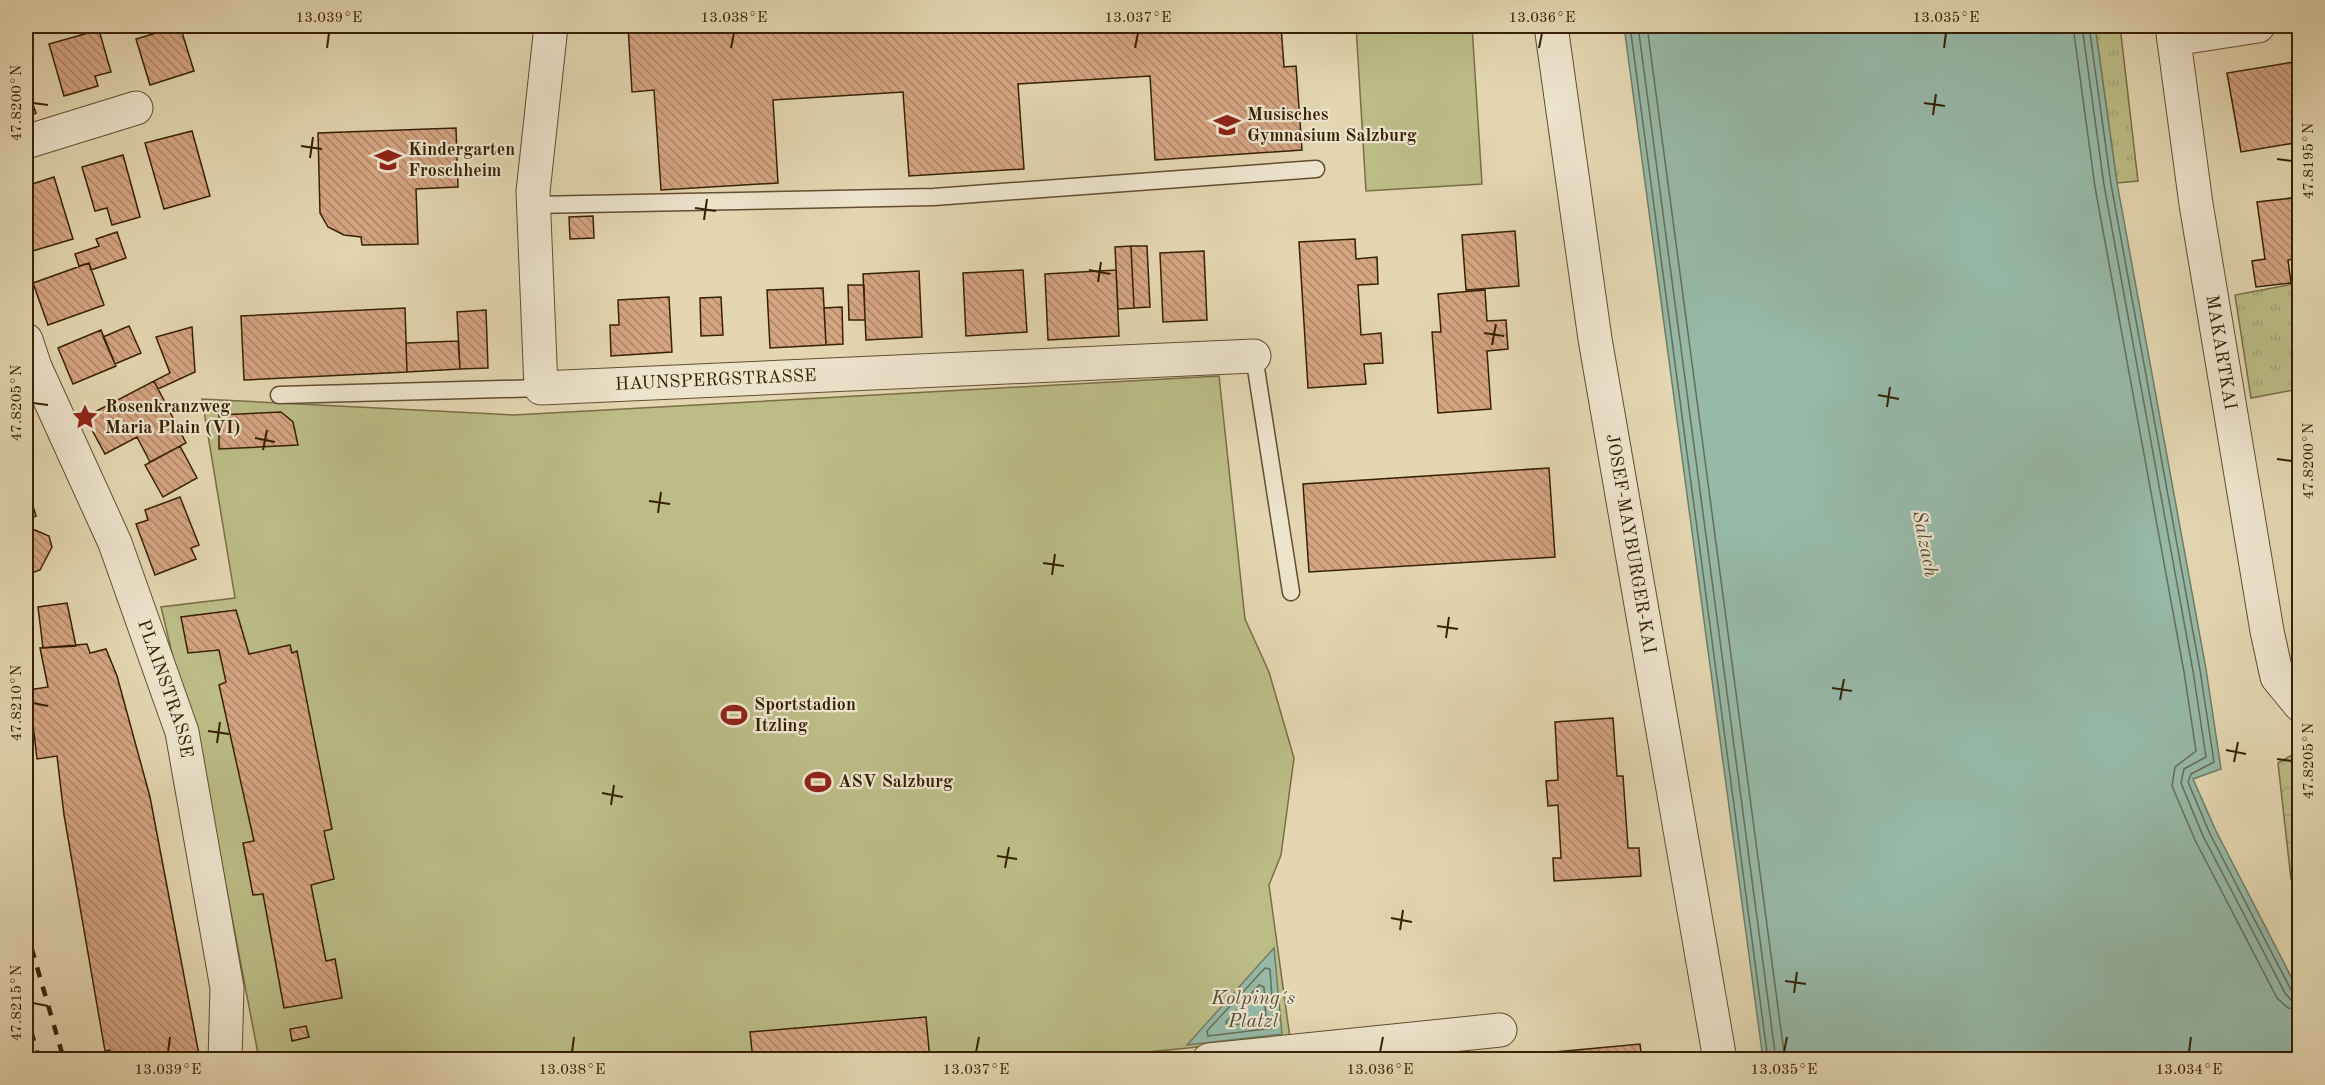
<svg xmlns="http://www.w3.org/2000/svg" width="2325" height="1085" font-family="'Old Standard TT',serif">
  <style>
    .grass { fill: url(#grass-tufts); stroke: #796e45; stroke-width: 1.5 }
    .forest { fill: url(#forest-crowns); stroke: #796e45; stroke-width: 1.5 }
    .park { fill: #bbbc86; stroke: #796e45; stroke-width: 1.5 }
    .water { fill: #96b9a8; stroke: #707c66; stroke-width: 1.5 }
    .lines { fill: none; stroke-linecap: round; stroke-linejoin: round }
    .shore { stroke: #666d56; stroke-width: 1.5 }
    .building { fill: url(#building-back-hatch); stroke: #372104; stroke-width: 1.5 }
    .lane-casing { stroke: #624e2f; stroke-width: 19 }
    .street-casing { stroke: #624e2f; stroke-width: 35 }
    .lane { stroke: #ede4cc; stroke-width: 16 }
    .street { stroke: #ede4cc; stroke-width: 33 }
    .rail { stroke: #372104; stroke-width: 4.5; stroke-dasharray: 10 10; stroke-linecap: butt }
    .ticks { fill: none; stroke: #372104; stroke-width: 2 }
    .labels { text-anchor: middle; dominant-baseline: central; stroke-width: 4.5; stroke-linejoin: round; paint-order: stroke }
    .poi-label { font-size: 18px; font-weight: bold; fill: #372104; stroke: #ede4cc; text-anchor: start }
    .street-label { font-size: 18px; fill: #372104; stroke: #ede4cc }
    .water-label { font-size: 20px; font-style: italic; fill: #544f35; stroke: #ede4cc }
    .neatline { fill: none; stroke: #372104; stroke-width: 2 }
    .ticks-label { font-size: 15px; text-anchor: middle; fill: #372104 }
  </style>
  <defs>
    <pattern id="grass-tufts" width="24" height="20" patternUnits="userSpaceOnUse" patternTransform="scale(1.5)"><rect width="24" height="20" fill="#bbbc86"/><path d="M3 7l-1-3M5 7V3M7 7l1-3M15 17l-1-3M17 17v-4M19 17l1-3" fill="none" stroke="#a1a172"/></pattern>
    <pattern id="forest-crowns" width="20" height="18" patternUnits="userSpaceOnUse" patternTransform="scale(1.5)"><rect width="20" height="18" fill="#bbbc86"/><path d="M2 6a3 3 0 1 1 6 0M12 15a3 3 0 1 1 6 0" fill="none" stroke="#a1a172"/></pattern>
    <pattern id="building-back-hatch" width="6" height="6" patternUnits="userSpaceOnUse" patternTransform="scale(1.5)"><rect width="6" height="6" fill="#d5a481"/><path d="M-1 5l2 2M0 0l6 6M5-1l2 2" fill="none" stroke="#ae8567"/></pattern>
  </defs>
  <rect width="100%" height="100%" fill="#e3d6b0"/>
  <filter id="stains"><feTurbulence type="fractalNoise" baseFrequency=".00333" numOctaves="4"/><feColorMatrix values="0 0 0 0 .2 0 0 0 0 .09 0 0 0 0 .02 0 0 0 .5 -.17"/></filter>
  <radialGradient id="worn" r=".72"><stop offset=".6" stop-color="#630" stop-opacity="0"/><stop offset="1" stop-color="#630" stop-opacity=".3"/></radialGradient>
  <path class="grass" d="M2095,26H2120L2138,181L2117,183Z
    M2299,283V389L2251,398L2235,295Z"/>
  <path class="forest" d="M2299,751V894L2291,879L2278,763Z"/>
  <path class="park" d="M1356,26H1472L1482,184L1366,191Z
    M1219,376L1245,619L1269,672L1294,758L1281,855L1269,885L1290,1038L1066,1060L259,1059L220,855L161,607L235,598L202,399L514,415Z"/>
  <path class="water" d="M1624,26H2095L2117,183L2206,669L2221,769L2193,779L2216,831L2299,992V1059H1763Z
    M1274,948L1282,1034L1187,1045Z"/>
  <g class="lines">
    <path class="shore" d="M1630,26L1768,1060
      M1638,26L1776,1060
      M1647,26L1785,1060
      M2073,26L2095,187L2184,672L2196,751L2175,767L2172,786L2195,840L2277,998L2288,1008L2300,1010
      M2082,26L2104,185L2193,671L2206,757L2184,769L2181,783L2203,836L2285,993L2291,1000L2300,1001
      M2089,26L2111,184L2200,670L2214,762L2191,774L2188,782L2210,834L2291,990L2300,993
      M1265,968L1270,969L1274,1028L1208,1036L1207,1031Z
      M1259,985L1264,987L1266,1021L1227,1026L1226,1022Z"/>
  </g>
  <path class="building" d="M180,26L194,71L150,85L136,39Z
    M267,26H328L267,27Z
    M628,26H1281L1284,67L1296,66L1302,150L1155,160L1150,76L1018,84L1024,169L909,176L903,92L773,100L778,183L661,190L654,90L632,92Z
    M99,30L111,72L95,76L98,86L64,96L49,44Z
    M2300,61V142L2241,152L2227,73Z
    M26,86L36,113L26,117Z
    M456,128L458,187L416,189L418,244L362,245L361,237L344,235L328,227L320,213L318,133Z
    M192,131L210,196L164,209L145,143Z
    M123,155L140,217L112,225L107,208L95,211L82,167Z
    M54,177L73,239L26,253V186Z
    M2300,197V258L2288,260L2291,283L2256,287L2252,261L2265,259L2257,202Z
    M593,216L594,238L570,239L569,217Z
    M1515,231L1519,286L1466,290L1462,235Z
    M117,232L126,258L91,270L89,263L79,266L75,254L99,246L96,239Z
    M1355,239L1356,259L1377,257L1378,284L1358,285L1361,335L1381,333L1383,363L1364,364L1366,384L1308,388L1299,242Z
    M1131,246H1147L1150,307L1134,308Z
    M1131,246L1134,308L1118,309L1115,247Z
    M1204,251L1207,320L1163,322L1160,253Z
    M89,263L104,305L48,325L33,283Z
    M1023,270L1027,332L966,336L963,273Z
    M1116,270L1119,336L1048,340L1045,274Z
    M919,271L922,337L866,340L863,274Z
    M848,285H864L865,320H849Z
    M823,288L826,345L770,348L767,290Z
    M1485,290L1487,321L1506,320L1508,349L1487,351L1491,409L1438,413L1432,332H1441L1438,294Z
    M669,297L672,352L611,356L610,325H619L618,300Z
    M721,297L723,335L701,336L700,298Z
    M842,307L843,344L826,345L824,308Z
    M405,308L407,372L244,380L241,316Z
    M486,310L488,368L460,369L457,312Z
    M129,326L141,353L115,364L103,337Z
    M192,327L195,372L158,389L154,381L170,373L156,337Z
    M101,330L116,366L73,384L58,348Z
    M458,341L460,369L407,372L406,343Z
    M154,381L186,443L150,462L137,437L105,454L85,417Z
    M281,412L293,422L298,445L219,449V415Z
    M180,446L197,478L163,497L145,465Z
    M1549,468L1555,557L1309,572L1303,484Z
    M26,483L36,516L26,520Z
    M180,497L199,545L191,548L196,559L155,575L136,524L148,520L145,510Z
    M35,530L49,536L52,547L40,570L26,575V533Z
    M67,603L76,646L43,648L38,607Z
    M236,610L249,654L290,645L292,653L297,651L332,829L324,831L334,879L311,885L326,961L335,959L342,998L284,1008L263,894L253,895L243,843L254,841L219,685L226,682L219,650L188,653L181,617Z
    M87,644L90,653L106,649L117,676L150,797L200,1060H113L110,1050L105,1051L64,815L57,756L37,759L29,690L48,687L40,648Z
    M1613,718L1617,776H1623L1628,848H1639L1641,876L1554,881L1553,858H1561L1558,805L1548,806L1546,781L1558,780L1555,722Z
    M926,1017L930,1060H753L750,1032Z
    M306,1026L309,1037L292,1041L290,1029Z
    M1640,1044L1642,1060H1556L1555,1052Z"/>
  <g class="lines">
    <g class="lane-casing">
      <path id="lane" d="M533,205L934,197L1316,169
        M1254,356L1291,592
        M279,395L541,388"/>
    </g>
    <g class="street-casing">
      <g id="street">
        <path id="s1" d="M551,26L533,192L541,388L1254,356"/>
        <path id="s2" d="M1551,26L1595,339L1720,1060"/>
        <path id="s3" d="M2172,26L2196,204L2267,631L2277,677L2300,705"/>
        <path d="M2174,39L2258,26"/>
        <path d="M26,142L136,108"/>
        <path id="s4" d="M26,340L35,367L115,543L182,732L227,988L225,1060"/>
        <path d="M1209,1060L1500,1030"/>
      </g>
    </g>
    <use href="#lane" class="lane"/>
    <use href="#street" class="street"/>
    <path class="rail" d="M26,929L64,1060
      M26,1012L39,1060"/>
  </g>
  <path class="ticks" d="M327,48L329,33M731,48L734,33M1135,48L1138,33M1539,48L1542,33M1944,48L1946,33M33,103L48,105M1924,103L1945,106M1933,115L1936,94M301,146L322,149M310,158L313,137M2277,159L2292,161M695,208L716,211M704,220L707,199M1089,270L1110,274M1098,282L1101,262M1484,333L1504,336M1492,345L1496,324M1878,395L1899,399M33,403L48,405M1887,407L1890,387M255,438L275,442M263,450L267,430M2277,459L2292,461M649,501L670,504M658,513L661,492M1043,563L1064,566M1052,575L1055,554M1437,626L1458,629M1446,638L1449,617M1832,688L1852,691M1840,700L1844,679M33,703L48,706M208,731L229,734M217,743L220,722M2226,750L2246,754M2277,759L2292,761M2234,762L2238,742M602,793L623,797M611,805L614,785M997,856L1017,859M1005,868L1009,847M1391,918L1412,922M1400,930L1403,910M1785,981L1806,984M1794,993L1797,972M33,1003L48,1006M168,1052L170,1037M572,1052L574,1037M976,1052L979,1037M1380,1052L1383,1037M1784,1052L1787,1037M2189,1052L2191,1037"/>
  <defs>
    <g id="school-bare" transform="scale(2.07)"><path d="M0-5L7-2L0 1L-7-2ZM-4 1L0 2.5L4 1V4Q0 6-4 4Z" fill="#8f2418" stroke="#ede4cc" stroke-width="2.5" paint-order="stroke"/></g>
    <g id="sight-bare" transform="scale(2.07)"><path d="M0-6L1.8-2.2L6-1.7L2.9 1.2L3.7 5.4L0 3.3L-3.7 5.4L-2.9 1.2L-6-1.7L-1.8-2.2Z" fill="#8f2418" stroke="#ede4cc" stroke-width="2.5" paint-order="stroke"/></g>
    <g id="stadium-bare" transform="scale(2.07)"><path d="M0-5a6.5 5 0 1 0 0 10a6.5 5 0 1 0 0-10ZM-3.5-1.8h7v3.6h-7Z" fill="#8f2418" stroke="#ede4cc" stroke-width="2.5" paint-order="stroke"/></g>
  </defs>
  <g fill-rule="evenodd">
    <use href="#school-bare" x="1227" y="125"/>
    <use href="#school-bare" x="388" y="160"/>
    <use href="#sight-bare" x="85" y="417"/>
    <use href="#stadium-bare" x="734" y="715"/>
    <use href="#stadium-bare" x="818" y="782"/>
  </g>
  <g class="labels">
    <g class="poi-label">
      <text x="1247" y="115">Musisches<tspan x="1247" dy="21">Gymnasium Salzburg</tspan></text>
      <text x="408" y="150">Kindergarten<tspan x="408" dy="21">Froschheim</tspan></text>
      <text x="105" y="407">Rosenkranzweg<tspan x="105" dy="21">Maria Plain (VI)</tspan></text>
      <text x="754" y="705">Sportstadion<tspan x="754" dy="21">Itzling</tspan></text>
      <text x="838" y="782">ASV Salzburg</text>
    </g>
    <g class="street-label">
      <text stroke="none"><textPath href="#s3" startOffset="330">MAKARTKAI</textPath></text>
      <text stroke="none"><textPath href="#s1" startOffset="538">HAUNSPERGSTRASSE</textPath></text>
      <text stroke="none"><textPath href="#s2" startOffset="524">JOSEF-MAYBURGER-KAI</textPath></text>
      <text stroke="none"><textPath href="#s4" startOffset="376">PLAINSTRASSE</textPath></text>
    </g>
    <g class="water-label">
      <text transform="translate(1924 544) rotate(79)">Salzach</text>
      <text x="1253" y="999">Kolping´s<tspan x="1253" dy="23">Platzl</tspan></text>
    </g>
  </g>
  <rect width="2325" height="1085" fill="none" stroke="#e3d6b0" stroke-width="66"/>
  <rect x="33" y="33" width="2259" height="1019" class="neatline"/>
  <g class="ticks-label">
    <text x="329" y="22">13.039°E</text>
    <text x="734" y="22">13.038°E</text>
    <text x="1138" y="22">13.037°E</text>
    <text x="1542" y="22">13.036°E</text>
    <text x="1946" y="22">13.035°E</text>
    <text transform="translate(16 103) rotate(-90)" y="5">47.8200°N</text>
    <text transform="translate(2308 161) rotate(-90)" y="5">47.8195°N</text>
    <text transform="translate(16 403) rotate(-90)" y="5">47.8205°N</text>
    <text transform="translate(2308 461) rotate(-90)" y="5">47.8200°N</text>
    <text transform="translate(16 703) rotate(-90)" y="5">47.8210°N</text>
    <text transform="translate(2308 761) rotate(-90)" y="5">47.8205°N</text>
    <text transform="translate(16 1003) rotate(-90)" y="5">47.8215°N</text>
    <text x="168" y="1074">13.039°E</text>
    <text x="572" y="1074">13.038°E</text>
    <text x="976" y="1074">13.037°E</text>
    <text x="1380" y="1074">13.036°E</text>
    <text x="1784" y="1074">13.035°E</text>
    <text x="2189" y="1074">13.034°E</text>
  </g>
  <rect width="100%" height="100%" filter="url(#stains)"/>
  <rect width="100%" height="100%" fill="url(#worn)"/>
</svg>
